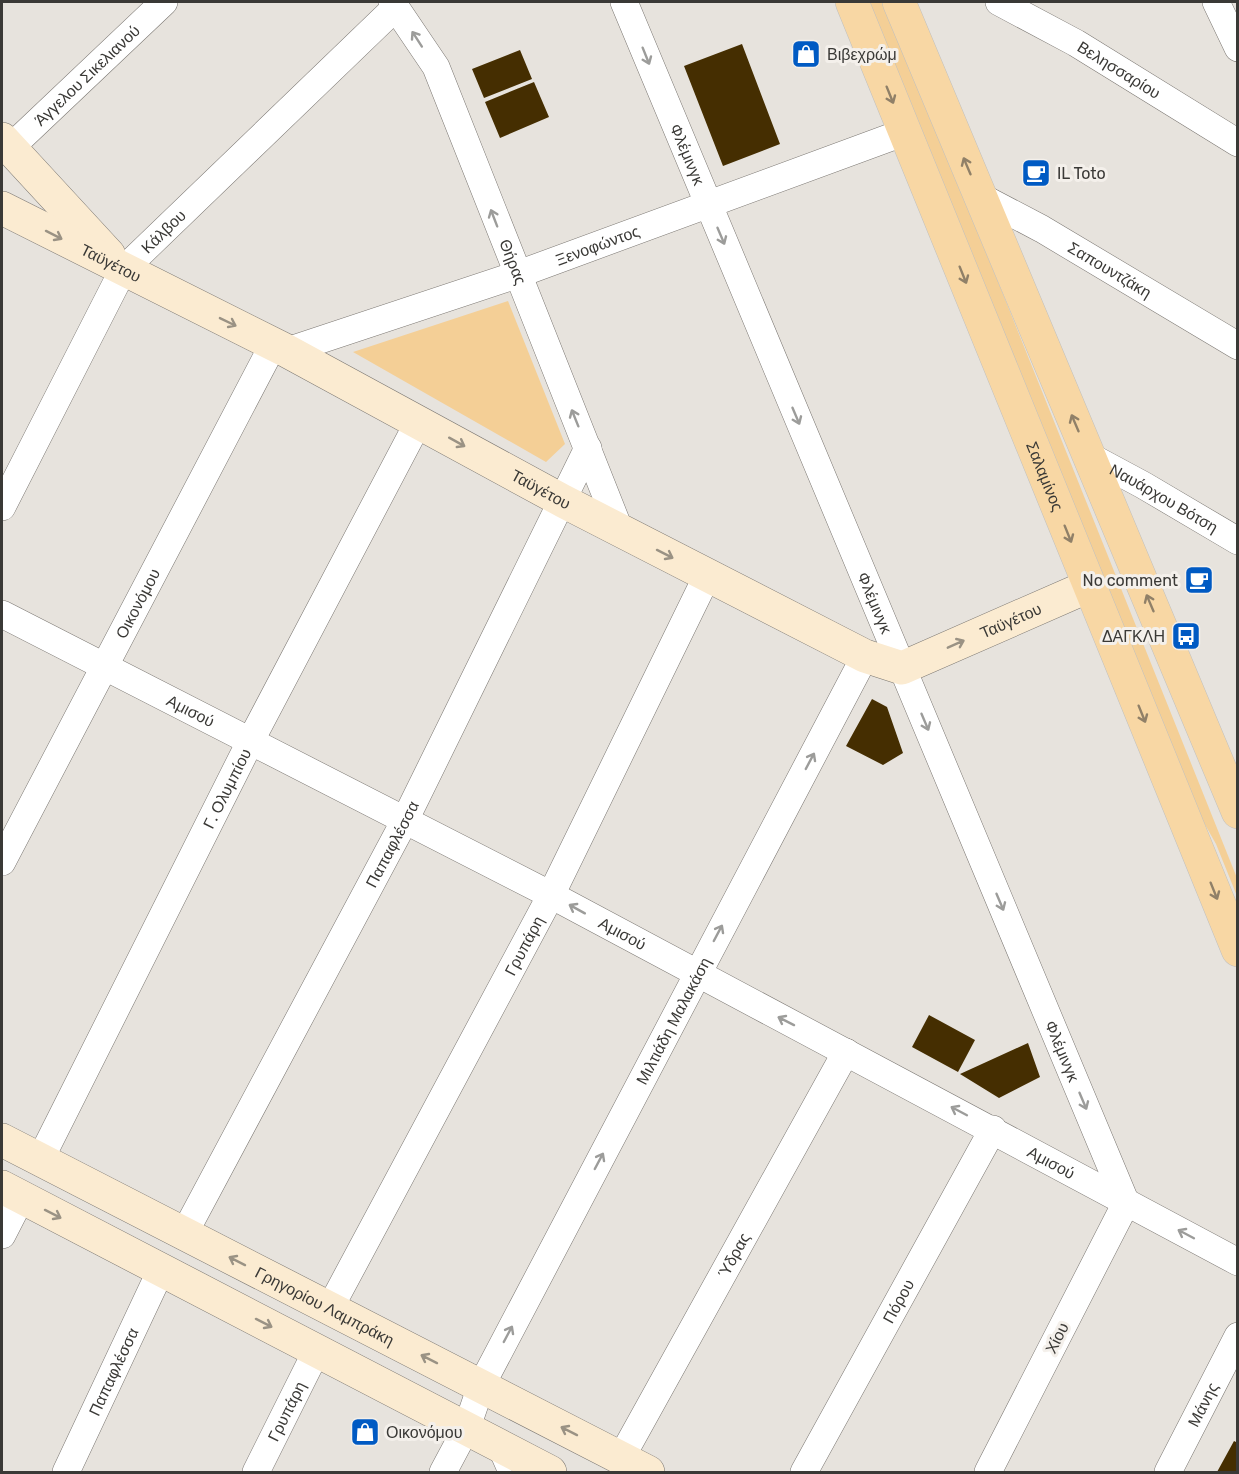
<svg xmlns="http://www.w3.org/2000/svg" width="1239" height="1474" font-family="Rubik,sans-serif">
  <style>
    .green { fill: #f4cf96 }
    .building { fill: #452e01 }
    .lines { fill: none; stroke-linecap: round; stroke-linejoin: round }
    .lane-casing { stroke: #7b7772; stroke-width: 15 }
    .street-casing { stroke: #7b7772; stroke-width: 28 }
    .secondary-casing { stroke: #7b7772; stroke-width: 34 }
    .primary-casing { stroke: #c0c0bf; stroke-width: 34 }
    .lane { stroke: #fff; stroke-width: 14 }
    .street { stroke: #fff; stroke-width: 27 }
    .secondary { stroke: #fbebd1; stroke-width: 33 }
    .primary { stroke: #f8d7a4; stroke-width: 33 }
    .oneway { stroke: #9c9c9a }
    .oneway2 { stroke: #908068 }
    .oneway3 { stroke: #9a9284 }
    .labels { text-anchor: middle; dominant-baseline: central; stroke-width: 6; stroke-linejoin: round; paint-order: stroke }
    .poi-label { font-size: 16px; fill: #3a3936; stroke: #f4f0eb; text-anchor: start }
    .street-label { font-size: 16px; fill: #3a3936; stroke: #f4f0eb }
  </style>
  <rect width="100%" height="100%" fill="#e7e3dd"/>
  <path class="green" d="M868,2H882L999,284L1237,878V896L1216,844L1191,800Z
    M508,301L565,444L546,462L353,352Z"/>
  <path class="building" d="M742,44L780,144L723,166L684,66Z
    M520,50L532,79L484,98L472,69Z
    M534,82L549,117L500,138L485,102Z
    M872,699L887,707L903,753L883,765L846,746Z
    M929,1015L975,1040L958,1072L912,1047Z
    M1028,1043L1040,1077L999,1098L960,1074Z
    M1234,1441L1238,1443V1472H1217Z"/>
  <g class="lines">
    <g class="lane-casing">
      <path id="lane" d="M495,1449L505,1472"/>
    </g>
    <g class="street-casing">
      <g id="street">
        <path id="s1" d="M392,2L436,67L620,531"/>
        <path id="s2" d="M624,2L1126,1203L988,1472"/>
        <path id="s3" d="M999,2L1076,43L1238,143"/>
        <path d="M1216,2L1238,48"/>
        <path id="s4" d="M10,148L164,2"/>
        <path id="s5" d="M981,197L1042,229L1238,346"/>
        <path id="s6" d="M287,351L516,275L905,132"/>
        <path id="s7" d="M1089,456L1143,485L1238,541"/>
        <path id="s8" d="M2,507L123,270L396,7"/>
        <path id="s9" d="M2,614L551,895L1238,1262"/>
        <path id="s10" d="M2,862L273,345"/>
        <path id="s11" d="M40,1160L250,742L419,421"/>
        <path id="s12" d="M184,1234L404,822L588,448"/>
        <path d="M2,1235L21,1198"/>
        <path id="s13" d="M330,1308L551,895L707,576"/>
        <path id="s14" d="M621,1458L846,1052"/>
        <path id="s15" d="M66,1472L161,1270"/>
        <path id="s16" d="M256,1472L317,1350"/>
        <path id="s17" d="M443,1472L467,1427L481,1386L865,656"/>
        <path id="s18" d="M804,1472L993,1129"/>
        <path id="s19" d="M1168,1472L1238,1336"/>
      </g>
    </g>
    <g class="secondary-casing">
      <g id="secondary">
        <path d="M2,139L109,255"/>
        <path id="s20" d="M2,208L287,351L563,501L865,656L902,668L1089,586"/>
        <path id="s21" d="M2,1140L648,1472"/>
        <path d="M2,1187L550,1472"/>
      </g>
    </g>
    <g class="primary-casing">
      <g id="primary">
        <path id="s22" d="M852,2L1238,950"/>
        <path d="M899,2L1238,812"/>
      </g>
    </g>
    <use href="#lane" class="lane"/>
    <use href="#street" class="street"/>
    <use href="#secondary" class="secondary"/>
    <use href="#primary" class="primary"/>
  </g>
  <defs><path id="oneway-shaft" d="M-6 0H5M1.5-3L5.5 0L1.5 3" fill="none" stroke-width="1.6" stroke-linecap="round" stroke-linejoin="round" transform="scale(1.5)"/></defs>
  <g class="oneway">
    <use href="#oneway-shaft" transform="translate(417 39) rotate(-123)"/>
    <use href="#oneway-shaft" transform="translate(646 56) rotate(68)"/>
    <use href="#oneway-shaft" transform="translate(494 218) rotate(-111)"/>
    <use href="#oneway-shaft" transform="translate(721 236) rotate(67)"/>
    <use href="#oneway-shaft" transform="translate(796 416) rotate(67)"/>
    <use href="#oneway-shaft" transform="translate(575 418) rotate(-112)"/>
    <use href="#oneway-shaft" transform="translate(925 722) rotate(67)"/>
    <use href="#oneway-shaft" transform="translate(810 761) rotate(-62)"/>
    <use href="#oneway-shaft" transform="translate(1000 902) rotate(67)"/>
    <use href="#oneway-shaft" transform="translate(577 909) rotate(-151)"/>
    <use href="#oneway-shaft" transform="translate(718 933) rotate(-62)"/>
    <use href="#oneway-shaft" transform="translate(786 1021) rotate(-153)"/>
    <use href="#oneway-shaft" transform="translate(1083 1101) rotate(67)"/>
    <use href="#oneway-shaft" transform="translate(959 1111) rotate(-152)"/>
    <use href="#oneway-shaft" transform="translate(599 1161) rotate(-62)"/>
    <use href="#oneway-shaft" transform="translate(1186 1234) rotate(-152)"/>
    <use href="#oneway-shaft" transform="translate(508 1334) rotate(-62)"/>
  </g>
  <g class="oneway2">
    <use href="#oneway-shaft" transform="translate(890 95) rotate(68)"/>
    <use href="#oneway-shaft" transform="translate(967 166) rotate(-113)"/>
    <use href="#oneway-shaft" transform="translate(963 275) rotate(68)"/>
    <use href="#oneway-shaft" transform="translate(1075 423) rotate(-113)"/>
    <use href="#oneway-shaft" transform="translate(1068 534) rotate(68)"/>
    <use href="#oneway-shaft" transform="translate(1150 603) rotate(-113)"/>
    <use href="#oneway-shaft" transform="translate(1142 714) rotate(68)"/>
    <use href="#oneway-shaft" transform="translate(1214 891) rotate(68)"/>
  </g>
  <g class="oneway3">
    <use href="#oneway-shaft" transform="translate(54 235) rotate(27)"/>
    <use href="#oneway-shaft" transform="translate(228 322) rotate(26)"/>
    <use href="#oneway-shaft" transform="translate(457 442) rotate(29)"/>
    <use href="#oneway-shaft" transform="translate(665 554) rotate(27)"/>
    <use href="#oneway-shaft" transform="translate(956 644) rotate(-24)"/>
    <use href="#oneway-shaft" transform="translate(53 1214) rotate(27)"/>
    <use href="#oneway-shaft" transform="translate(237 1261) rotate(-153)"/>
    <use href="#oneway-shaft" transform="translate(264 1323) rotate(27)"/>
    <use href="#oneway-shaft" transform="translate(429 1359) rotate(-153)"/>
    <use href="#oneway-shaft" transform="translate(569 1431) rotate(-153)"/>
  </g>
  <defs>
    <g id="shop-square" transform="scale(1.5)"><rect x="-9" y="-9" width="18" height="18" rx="4" fill="#005ac3" stroke="#f4f0eb"/><path d="M-5-2.5h2.3a2.7 3.5 0 0 1 5.4 0H5L5.5 6h-11ZM-1.5-2.5h3a1.5 2.3 0 0 0-3 0Z" fill="#fff"/></g>
    <g id="cafe-square" transform="scale(1.5)"><rect x="-9" y="-9" width="18" height="18" rx="4" fill="#005ac3" stroke="#f4f0eb"/><path d="M-5.5-4.5H6V0H3Q3 3.5 0 3.5H-2.5Q-5.5 3.5-5.5 0ZM3-3.2v2h1.7v-2ZM-6 4.5H4V6H-6Z" fill="#fff"/></g>
    <g id="bus-square" transform="scale(1.5)"><rect x="-9" y="-9" width="18" height="18" rx="4" fill="#005ac3" stroke="#f4f0eb"/><path d="M-5-6H5V4H4V6H2V4H-2V6H-4V4H-5ZM-3.5-4V0h7V-4ZM-3.5 1.2v1.5H-2V1.2ZM2 1.2v1.5H3.5V1.2Z" fill="#fff"/></g>
  </defs>
  <g fill-rule="evenodd">
    <use href="#shop-square" x="806" y="54"/>
    <use href="#cafe-square" x="1036" y="173"/>
    <use href="#cafe-square" x="1199" y="580"/>
    <use href="#bus-square" x="1186" y="636"/>
    <use href="#shop-square" x="365" y="1432"/>
  </g>
  <g class="labels">
    <g class="poi-label">
      <text x="827" y="54">Βιβεχρώμ</text>
      <text x="1057" y="173">IL Toto</text>
      <text x="1178" y="580" text-anchor="end">No comment</text>
      <text x="1165" y="636" text-anchor="end">ΔΑΓΚΛΗ</text>
      <text x="386" y="1432">Οικονόμου</text>
    </g>
    <g class="street-label">
      <text stroke="none"><textPath href="#s3" startOffset="138">Βελησσαρίου</textPath></text>
      <text stroke="none"><textPath href="#s4" startOffset="106">Άγγελου Σικελιανού</textPath></text>
      <text stroke="none"><textPath href="#s2" startOffset="165">Φλέμινγκ</textPath></text>
      <text stroke="none"><textPath href="#s8" startOffset="322">Κάλβου</textPath></text>
      <text stroke="none"><textPath href="#s6" startOffset="328">Ξενοφώντος</textPath></text>
      <text stroke="none"><textPath href="#s1" startOffset="288">Θήρας</textPath></text>
      <text stroke="none"><textPath href="#s20" startOffset="122">Ταϋγέτου</textPath></text>
      <text stroke="none"><textPath href="#s5" startOffset="148">Σαπουντζάκη</textPath></text>
      <text stroke="none"><textPath href="#s22" startOffset="512">Σαλαμίνος</textPath></text>
      <text stroke="none"><textPath href="#s20" startOffset="608">Ταϋγέτου</textPath></text>
      <text stroke="none"><textPath href="#s7" startOffset="86">Ναυάρχου Βότση</textPath></text>
      <text stroke="none"><textPath href="#s2" startOffset="651">Φλέμινγκ</textPath></text>
      <text stroke="none"><textPath href="#s10" startOffset="292">Οικονόμου</textPath></text>
      <text stroke="none"><textPath href="#s20" startOffset="1130">Ταϋγέτου</textPath></text>
      <text stroke="none"><textPath href="#s9" startOffset="212">Αμισού</textPath></text>
      <text stroke="none"><textPath href="#s11" startOffset="416">Γ. Ολυμπίου</textPath></text>
      <text stroke="none"><textPath href="#s12" startOffset="442">Παπαφλέσσα</textPath></text>
      <text stroke="none"><textPath href="#s9" startOffset="698">Αμισού</textPath></text>
      <text stroke="none"><textPath href="#s13" startOffset="411">Γρυπάρη</textPath></text>
      <text stroke="none"><textPath href="#s17" startOffset="507">Μιλτιάδη Μαλακάση</textPath></text>
      <text stroke="none"><textPath href="#s2" startOffset="1137">Φλέμινγκ</textPath></text>
      <text stroke="none"><textPath href="#s9" startOffset="1184">Αμισού</textPath></text>
      <text stroke="none"><textPath href="#s14" startOffset="232">Ύδρας</textPath></text>
      <text stroke="none"><textPath href="#s18" startOffset="195">Πόρου</textPath></text>
      <text stroke="none"><textPath href="#s21" startOffset="363">Γρηγορίου Λαμπράκη</textPath></text>
      <text transform="translate(1057 1338) rotate(-63)">Χίου</text>
      <text stroke="none"><textPath href="#s15" startOffset="111">Παπαφλέσσα</textPath></text>
      <text stroke="none"><textPath href="#s19" startOffset="76">Μάνης</textPath></text>
      <text stroke="none"><textPath href="#s16" startOffset="68">Γρυπάρη</textPath></text>
    </g>
  </g>
  <rect width="1239" height="1474" fill="none" stroke="#3a3936" stroke-width="6"/>
</svg>
